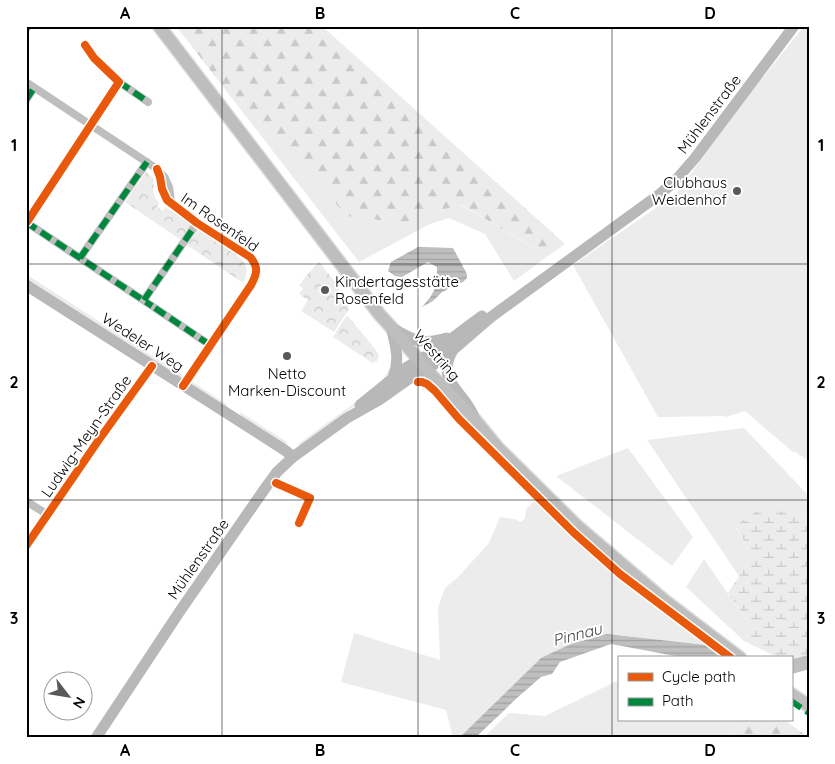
<svg xmlns="http://www.w3.org/2000/svg" width="835" height="764" font-family="Quicksand,sans-serif">
  <style>
    .green { fill: #ececec }
    .forest { fill: url(#forest-firs) }
    .wetland { fill: url(#wetland-marsh) }
    .park { fill: url(#park-crowns) }
    .water { fill: url(#water-rules) }
    .lines { fill: none; stroke-linecap: round; stroke-linejoin: round }
    .river { stroke: #bfbfbf; stroke-width: 14 }
    .primary-casing { stroke: #dbdbdb; stroke-width: 15 }
    .street { stroke: #bebebe; stroke-width: 8 }
    .secondary { stroke: #b8b8b8; stroke-width: 11 }
    .primary { stroke: #bebebe; stroke-width: 12 }
    .quiet { stroke: #00873e; stroke-width: 6; stroke-dasharray: 12 6; stroke-linecap: butt }
    .cycleway-casing { stroke: #fff; stroke-width: 11 }
    .cycleway { stroke: #e8590c; stroke-width: 8 }
    .grid { fill: none; stroke: #000; stroke-width: 1; stroke-opacity: 0.55 }
    .poi-dot { fill: #595959; stroke: #fff; stroke-width: 2 }
    .labels { text-anchor: middle; dominant-baseline: central; stroke-width: 4; stroke-linejoin: round; paint-order: stroke }
    .street-label { font-size: 15px; fill: #000; stroke: #fff }
    .poi-label { font-size: 15px; fill: #000; stroke: #fff; text-anchor: end }
    .water-label { font-size: 16px; font-style: italic; fill: #444; stroke: #fff }
    .neatline { fill: none; stroke: #000; stroke-width: 2 }
    .grid-label { font-size: 16px; text-anchor: middle; font-weight: bold; fill: #000 }
  </style>
  <defs>
    <pattern id="forest-firs" width="22" height="20" patternUnits="userSpaceOnUse" patternTransform="scale(1.25)"><rect width="22" height="20" fill="#ececec"/><path d="M5 1l3.5 6h-7zM16 11l3.5 6h-7z" fill="#c9c9c9"/></pattern>
    <pattern id="wetland-marsh" width="20" height="14" patternUnits="userSpaceOnUse" patternTransform="scale(1.25)"><rect width="20" height="14" fill="#ececec"/><path d="M1 5h8M5 5V1M11 12h8M15 12V8" fill="none" stroke="#c9c9c9"/></pattern>
    <pattern id="park-crowns" width="20" height="18" patternUnits="userSpaceOnUse" patternTransform="scale(1.25)"><rect width="20" height="18" fill="#ececec"/><path d="M2 6a3 3 0 1 1 6 0M12 15a3 3 0 1 1 6 0" fill="none" stroke="#c9c9c9"/></pattern>
    <pattern id="water-rules" width="6" height="5" patternUnits="userSpaceOnUse" patternTransform="scale(1.25)"><rect width="6" height="5" fill="#bfbfbf"/><path d="M0 2.5h6" fill="none" stroke="#a2a2a2"/></pattern>
  </defs>
  <rect width="100%" height="100%" fill="#fff"/>
  <path class="green" d="M804,26H809V461L795,452H793L745,411L726,417L725,416L658,417L573,265L676,194L741,105Z
    M255,128L302,161L347,216L405,223L459,204L548,256L514,281L485,234L449,218L430,224L359,262Z
    M26,274L183,376L181,377L177,376L26,279Z
    M391,366L390,375L368,396L299,446L298,444L374,389L382,381Z
    M191,381L228,405L225,406L191,384Z
    M240,412L287,442V447L241,418Z
    M744,428L809,496V521L795,515L735,527L753,555L739,576L647,440Z
    M628,448L693,537L672,566L556,476Z
    M536,499L648,601L706,645L607,634L541,658L459,738H453L446,710L341,682L354,633L440,660L438,608L445,588L458,577L489,543L500,517L514,519L521,522L525,518L526,509Z
    M704,559L753,630L744,641L686,587Z
    M619,680V720H754L722,738H483L509,713L545,716Z"/>
  <path class="forest" d="M176,26H322L565,244L548,256L460,204L405,223L346,216L302,161L255,128Z
    M754,720H785L809,738H722Z"/>
  <path class="wetland" d="M768,508L795,515L809,521V658L802,660H791V658H779L744,641L753,630L728,593L753,555L735,526L757,511Z"/>
  <path class="park" d="M146,172L154,179C153,191 152,194 159,203L157,207L163,211L165,207L192,224L181,240L125,202Z
    M198,229C208,236 237,253 243,261C248,268 247,276 243,283L187,245Z
    M319,262L335,282L349,309L334,332L301,311L308,300L299,294L303,288L299,286L305,277Z
    M347,315L376,350L379,356L377,361L372,363L368,360L333,337Z"/>
  <path class="water" d="M418,247L453,248L467,274V278L463,282L442,292L433,301L422,307C435,293 437,287 437,267L428,262L402,277L395,276L388,271L391,262Z
    M607,634L706,645L723,658H686L611,644L560,662L552,674L541,677L518,697L475,738H459L541,658L571,644Z"/>
  <g class="lines">
    <path class="river" d="M791,667L809,662"/>
    <g class="primary-casing">
      <path id="primary" d="M159,26L380,315L391,327L434,378L475,420L498,448L577,526L665,601L740,658
        M791,694L809,706"/>
    </g>
    <path class="street" d="M26,29L28,26
      M26,82L157,169L165,178L169,187L171,201
      M119,82L148,102
      M26,100L34,88
      M157,169L160,177L162,189L167,200L197,223L250,257C259,267 257,274 251,285L183,386
      M26,222L152,306
      M27,222L119,82L94,58L85,45
      M80,258L147,162
      M144,300L197,223
      M155,308L210,345
      M276,483L310,498L299,523
      M26,501L48,515
      M26,546L98,441L152,366"/>
    <path class="secondary" d="M26,285L286,451L293,457
      M391,327C396,347 400,359 393,378
      M394,329C414,341 424,345 447,338
      M453,350C434,382 465,391 474,417
      M360,405L407,367L435,351L482,316
      M96,738L180,611L266,487L277,472L293,457L304,449L347,418L379,400L413,376L440,361L491,317L660,194L676,180L695,158L794,26"/>
    <use href="#primary" class="primary"/>
    <path class="quiet" d="M26,29L28,26
      M119,82L148,102
      M26,100L34,88
      M26,222L152,306
      M80,258L147,162
      M144,300L197,223
      M155,308L210,345
      M791,701L809,713"/>
    <g class="cycleway-casing">
      <path id="cycleway" d="M157,169L160,177L162,189L167,200L197,223L250,257C259,267 257,274 251,285L183,386
        M27,222L119,82L94,58L85,45
        M418,382H422L427,384L435,391L459,419L573,532L620,574L731,658
        M276,483L310,498L299,523
        M26,546L98,441L152,366"/>
    </g>
    <use href="#cycleway" class="cycleway"/>
  </g>
  <path class="grid" d="M222,26V738M418,26V738M612,26V738M26,264H809M26,500H809"/>
  <g class="poi-dot">
    <circle cx="737" cy="191" r="5"/>
    <circle cx="325" cy="290" r="5"/>
    <circle cx="287" cy="356" r="5"/>
  </g>
  <g class="labels">
    <g class="street-label">
      <text transform="translate(709 114) rotate(-53)">Mühlenstraße</text>
      <text transform="translate(220 222) rotate(35)">Im Rosenfeld</text>
      <text transform="translate(143 342) rotate(33)">Wedeler Weg</text>
      <text transform="translate(437 355) rotate(49)">Westring</text>
      <text transform="translate(86 436) rotate(-55)">Ludwig-Meyn-Straße</text>
      <text transform="translate(198 559) rotate(-55)">Mühlenstraße</text>
    </g>
    <g class="poi-label">
      <text x="727" y="182">Clubhaus<tspan x="727" dy="17">Weidenhof</tspan></text>
      <text x="335" y="281" text-anchor="start">Kindertagesstätte<tspan x="335" dy="17">Rosenfeld</tspan></text>
      <text x="287" y="373" text-anchor="middle">Netto<tspan x="287" dy="17">Marken-Discount</tspan></text>
    </g>
    <g class="water-label">
      <text transform="translate(577 634) rotate(-15)">Pinnau</text>
    </g>
  </g>
  <rect width="835" height="764" fill="none" stroke="#ffffff" stroke-width="55"/>
  <rect x="618" y="656" width="175" height="65" fill="#ffffff" stroke="#999999"/>
  <rect x="628" y="673" width="25" height="8" fill="#e8590c" stroke="#999999"/>
  <text x="662" y="682" font-size="15" fill="#000000">Cycle path</text>
  <rect x="628" y="698" width="25" height="8" fill="#00873e" stroke="#999999"/>
  <text x="662" y="706" font-size="15" fill="#000000">Path</text>
  <g transform="translate(68 696) rotate(121)"><circle r="24" fill="#ffffff" stroke="#999999"/>
  <path d="M0-4L9 19L0 12L-9 19Z" fill="#595959"/>
  <text y="-8" font-size="14" font-weight="bold" text-anchor="middle" fill="#000000">N</text>
  </g>
  <rect x="28" y="28" width="780" height="708" class="neatline"/>
  <g class="grid-label">
    <text x="125" y="19">A</text>
    <text x="320" y="19">B</text>
    <text x="515" y="19">C</text>
    <text x="710" y="19">D</text>
    <text x="14" y="151">1</text>
    <text x="821" y="151">1</text>
    <text x="14" y="388">2</text>
    <text x="821" y="388">2</text>
    <text x="14" y="624">3</text>
    <text x="821" y="624">3</text>
    <text x="125" y="756">A</text>
    <text x="320" y="756">B</text>
    <text x="515" y="756">C</text>
    <text x="710" y="756">D</text>
  </g>
</svg>
